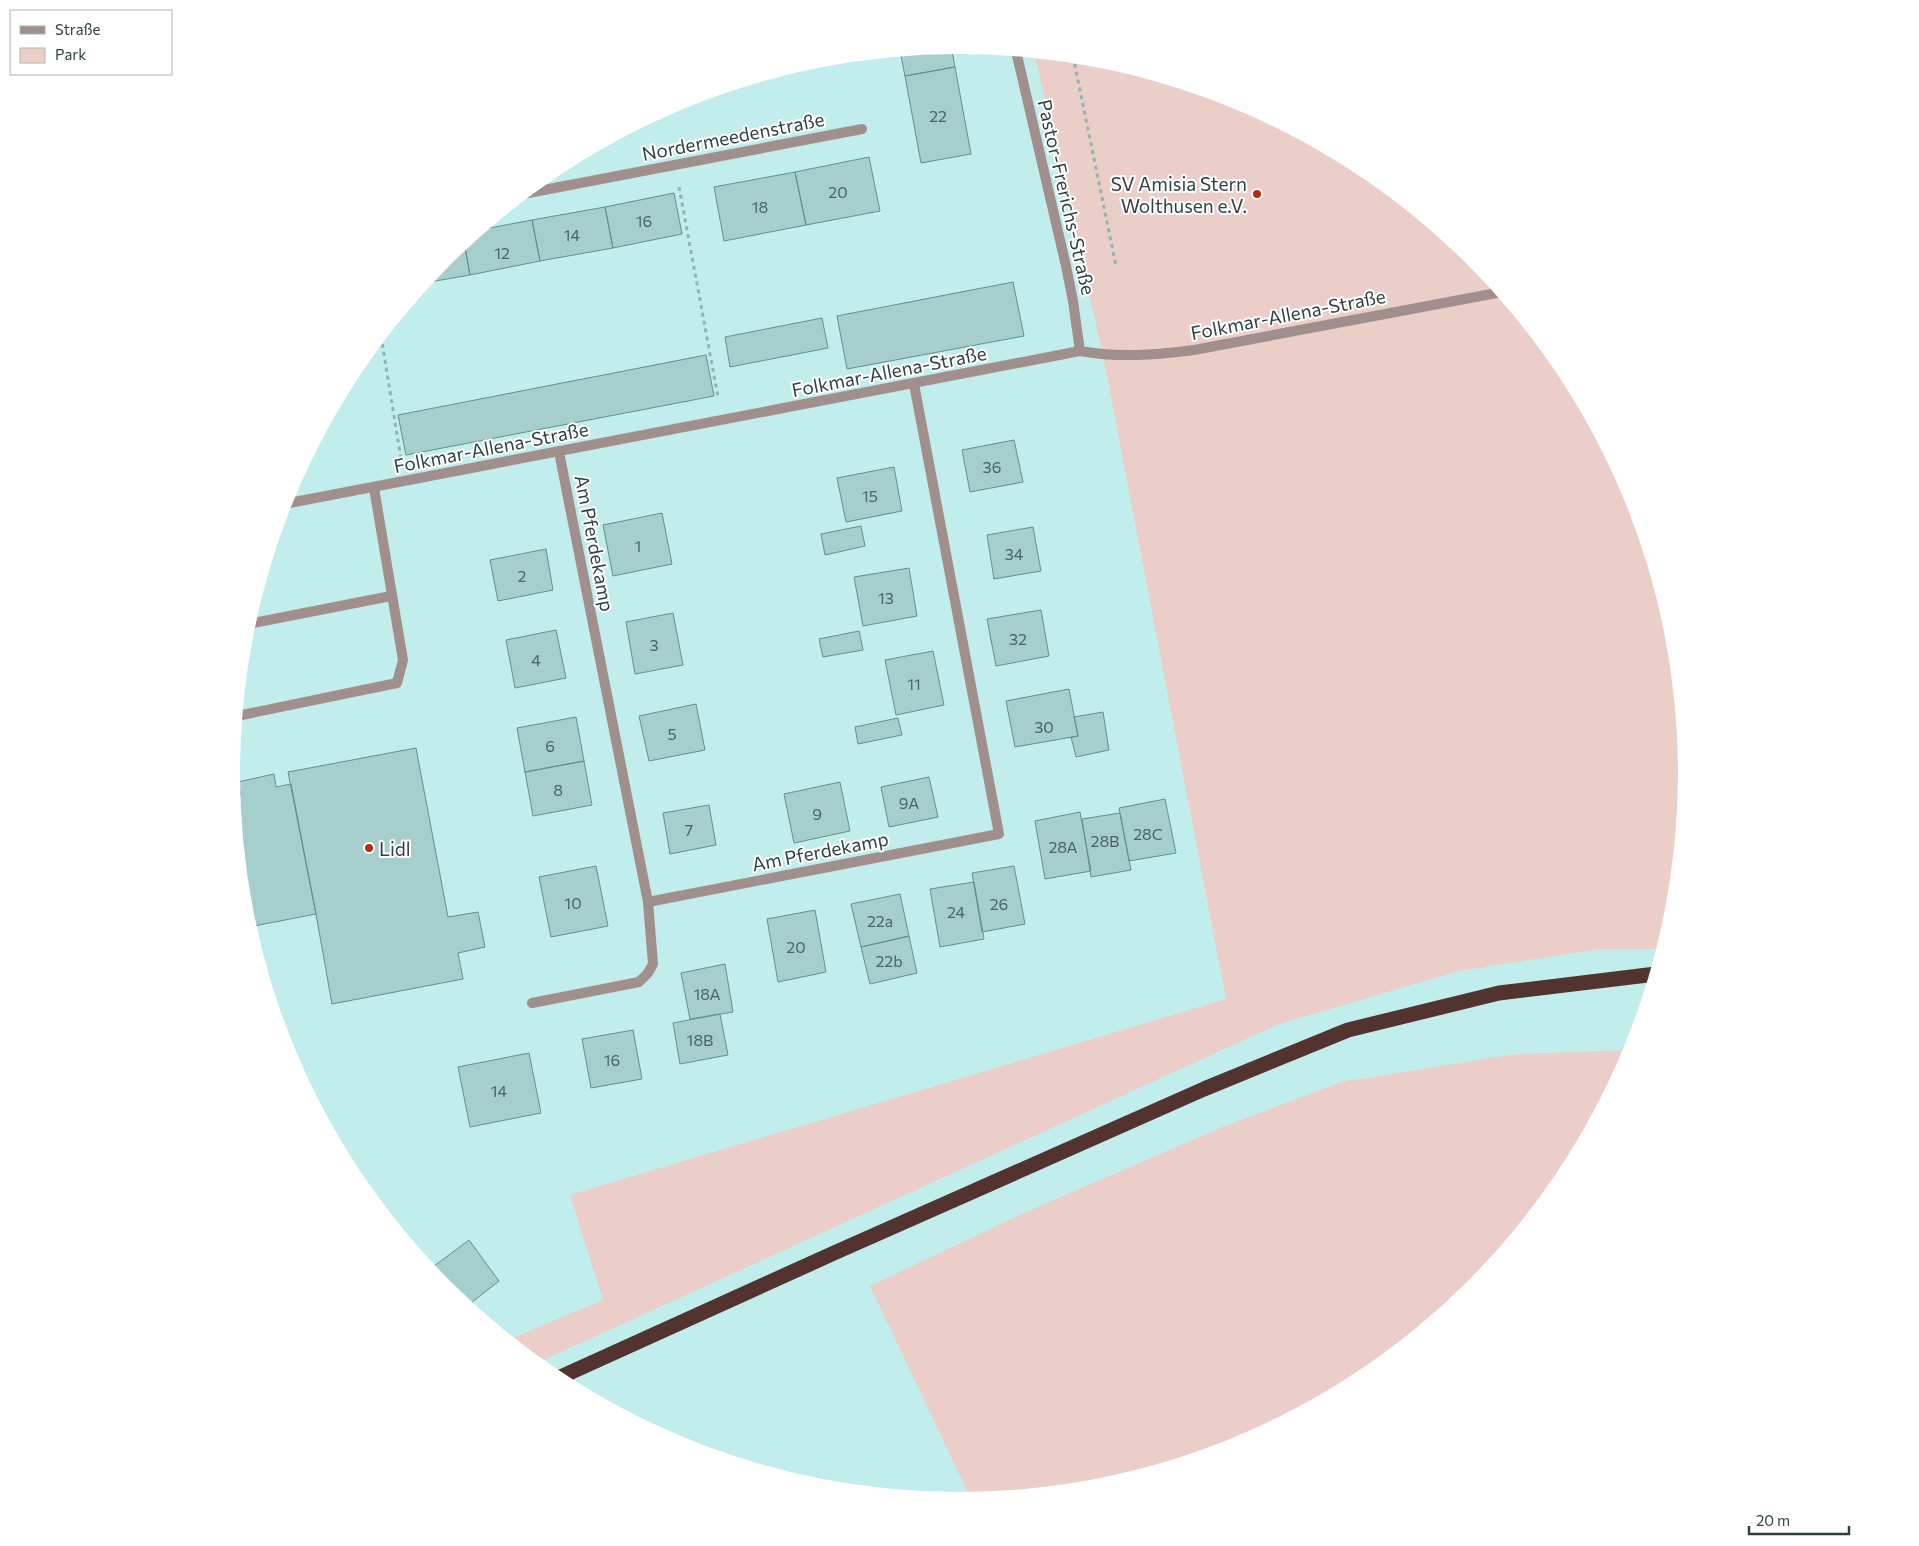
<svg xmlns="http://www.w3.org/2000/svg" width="1919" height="1546" font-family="Commissioner,sans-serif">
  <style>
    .green { fill: #ebcec7 }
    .building { fill: #a6cecd; stroke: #658e8d }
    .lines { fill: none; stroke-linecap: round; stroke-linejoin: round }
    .path { stroke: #91b5b4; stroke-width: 3; stroke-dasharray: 4 4; stroke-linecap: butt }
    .service { stroke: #a08f8c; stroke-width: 10 }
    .minor { stroke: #a08f8c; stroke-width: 10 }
    .motorway { stroke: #52332d; stroke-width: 15 }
    .poi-dot { fill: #b82c11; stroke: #fff; stroke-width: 2 }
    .labels { text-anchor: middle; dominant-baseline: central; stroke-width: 4; stroke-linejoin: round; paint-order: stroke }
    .number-label { font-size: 16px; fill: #4c6462 }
    .street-label { font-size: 19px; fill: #2e403f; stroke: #fff }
    .poi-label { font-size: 19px; fill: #2e403f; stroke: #fff; text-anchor: end }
  </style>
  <rect width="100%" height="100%" fill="#c1edec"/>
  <path class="green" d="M1034,52L1102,59L1238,101L1364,168L1474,258L1565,369L1632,495L1674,631L1687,773L1673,915L1663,949H1599L1459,971L1279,1024L537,1363L508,1340L603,1300L570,1195L1226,999L1103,355Z
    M1633,1050L1565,1178L1474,1288L1364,1378L1238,1446L1101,1487L970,1500L971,1499L870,1286L1024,1213L1220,1128L1341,1082L1516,1054Z"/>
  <path class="building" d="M951,46L955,67L905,76L900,51Z
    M955,67L971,154L921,163L905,76Z
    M869,157L880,211L806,225L795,172Z
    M795,172L806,225L724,241L714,187Z
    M674,193L682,234L613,248L605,207Z
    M605,207L613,248L540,261L532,220Z
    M532,220L540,261L470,275L464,242L479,230Z
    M464,242L470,275L424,283L445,258Z
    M1013,282L1024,336L847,369L837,316Z
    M822,318L828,348L730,367L725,337Z
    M706,355L714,396L406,455L398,415Z
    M1014,440L1023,482L970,492L962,450Z
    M894,467L902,511L846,522L837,478Z
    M662,513L672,564L613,576L603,525Z
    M861,526L865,546L825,555L821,534Z
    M1033,527L1041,571L994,579L987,535Z
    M546,549L553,590L498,601L490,560Z
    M909,568L917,616L863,626L854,577Z
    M1041,610L1049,656L996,666L987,619Z
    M673,613L683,665L635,674L626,622Z
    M556,630L566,678L515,688L506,640Z
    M859,631L863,650L823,657L819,639Z
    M933,651L944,705L896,715L885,660Z
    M1069,689L1078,736L1015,747L1006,701Z
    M696,704L705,750L649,761L639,716Z
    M1103,712L1109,750L1076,757L1071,737L1078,736L1074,717Z
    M576,717L584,761L525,772L517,728Z
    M898,718L902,735L858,744L855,727Z
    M416,748L448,917L478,912L485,947L458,953L463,979L332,1004L316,914L288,772Z
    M584,761L592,805L533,816L525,772Z
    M274,774L276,787L291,784L316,914L249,927L245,907L234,796L241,795L238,782Z
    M929,777L938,817L889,827L881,787Z
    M840,782L850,831L794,843L784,794Z
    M1165,799L1176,853L1129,861L1119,808Z
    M709,805L716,845L670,854L663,813Z
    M1080,812L1091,871L1045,879L1035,821Z
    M1120,813L1131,870L1091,877L1082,819Z
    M596,866L608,926L551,937L539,877Z
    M1014,866L1025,924L982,932L972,873Z
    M974,882L984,939L940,947L930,889Z
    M900,894L909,936L861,947L851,904Z
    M815,910L826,972L778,982L767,919Z
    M909,936L917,973L870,984L861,947Z
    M725,964L733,1012L690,1019L681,973Z
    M720,1014L728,1055L680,1064L673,1023Z
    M633,1030L642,1079L591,1088L582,1039Z
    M529,1053L541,1113L470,1127L458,1067Z
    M469,1240L499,1281L467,1306L445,1288L430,1269Z"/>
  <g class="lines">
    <path class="path" d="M1073,56L1116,266
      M679,187L718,397
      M381,336L401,459"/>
    <path class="service" d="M248,624L391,596
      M237,716L397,683L403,660L374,488
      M532,1003L639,982L648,973L653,964L648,902"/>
    <path class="minor" d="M1016,51L1066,266L1073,301L1080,351
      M523,194L862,129
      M559,452L648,902L999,834L914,384
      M284,504L1080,351C1119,358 1155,355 1194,350L1502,292"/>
    <path class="motorway" d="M556,1379L834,1253L1204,1089L1348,1030L1499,993L1656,974"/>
  </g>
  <g class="poi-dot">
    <circle cx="1257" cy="194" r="5"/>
    <circle cx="369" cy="848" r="5"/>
  </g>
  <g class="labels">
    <g class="number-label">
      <text x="938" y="115">22</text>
      <text x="838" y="191">20</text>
      <text x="760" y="206">18</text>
      <text x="644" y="220">16</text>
      <text x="572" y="234">14</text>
      <text x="502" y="252">12</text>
      <text x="992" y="466">36</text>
      <text x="870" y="495">15</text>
      <text x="638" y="545">1</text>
      <text x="1014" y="553">34</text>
      <text x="522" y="575">2</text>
      <text x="886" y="597">13</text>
      <text x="1018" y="638">32</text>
      <text x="654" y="644">3</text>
      <text x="536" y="659">4</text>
      <text x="914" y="683">11</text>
      <text x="1044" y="726">30</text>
      <text x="672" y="733">5</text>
      <text x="550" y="745">6</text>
      <text x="558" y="789">8</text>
      <text x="909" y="802">9A</text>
      <text x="817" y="813">9</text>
      <text x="689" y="829">7</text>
      <text x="1148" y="833">28C</text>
      <text x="1105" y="840">28B</text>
      <text x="1063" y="846">28A</text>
      <text x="573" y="902">10</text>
      <text x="999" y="903">26</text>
      <text x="956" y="911">24</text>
      <text x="880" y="920">22a</text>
      <text x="796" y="946">20</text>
      <text x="889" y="960">22b</text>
      <text x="707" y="993">18A</text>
      <text x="700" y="1039">18B</text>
      <text x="612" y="1059">16</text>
      <text x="499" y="1090">14</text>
    </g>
    <g class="street-label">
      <text transform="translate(733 136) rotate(-11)">Nordermeedenstraße</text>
      <text transform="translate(1067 197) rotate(77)">Pastor-Frerichs-Straße</text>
      <text transform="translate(1288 314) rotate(-11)">Folkmar-Allena-Straße</text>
      <text transform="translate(889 371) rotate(-11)">Folkmar-Allena-Straße</text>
      <text transform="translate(491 447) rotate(-11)">Folkmar-Allena-Straße</text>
      <text transform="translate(595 543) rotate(79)">Am Pferdekamp</text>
      <text transform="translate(820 851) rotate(-11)">Am Pferdekamp</text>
    </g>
    <g class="poi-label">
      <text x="1247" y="183">SV Amisia Stern<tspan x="1247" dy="22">Wolthusen e.V.</tspan></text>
      <text x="379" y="848" text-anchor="start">Lidl</text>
    </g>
  </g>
  <path d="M0 0H1919V1546H0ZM240 773a719 719 0 1 1 1438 0a719 719 0 1 1-1438 0Z" fill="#fff" fill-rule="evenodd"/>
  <rect x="10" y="10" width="162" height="65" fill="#ffffff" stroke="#abb3b2"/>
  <rect x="20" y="26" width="25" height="8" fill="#a08f8c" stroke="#abb3b2"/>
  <text x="55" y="35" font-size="15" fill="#2e403f">Straße</text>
  <rect x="20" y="48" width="25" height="15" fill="#ebcec7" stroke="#abb3b2"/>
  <text x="55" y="60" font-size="15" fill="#2e403f">Park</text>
  <path d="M1749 1526v8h100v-8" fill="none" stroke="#2e403f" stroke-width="2.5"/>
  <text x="1756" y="1526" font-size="15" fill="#2e403f" stroke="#ffffff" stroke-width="4" paint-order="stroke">20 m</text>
</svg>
